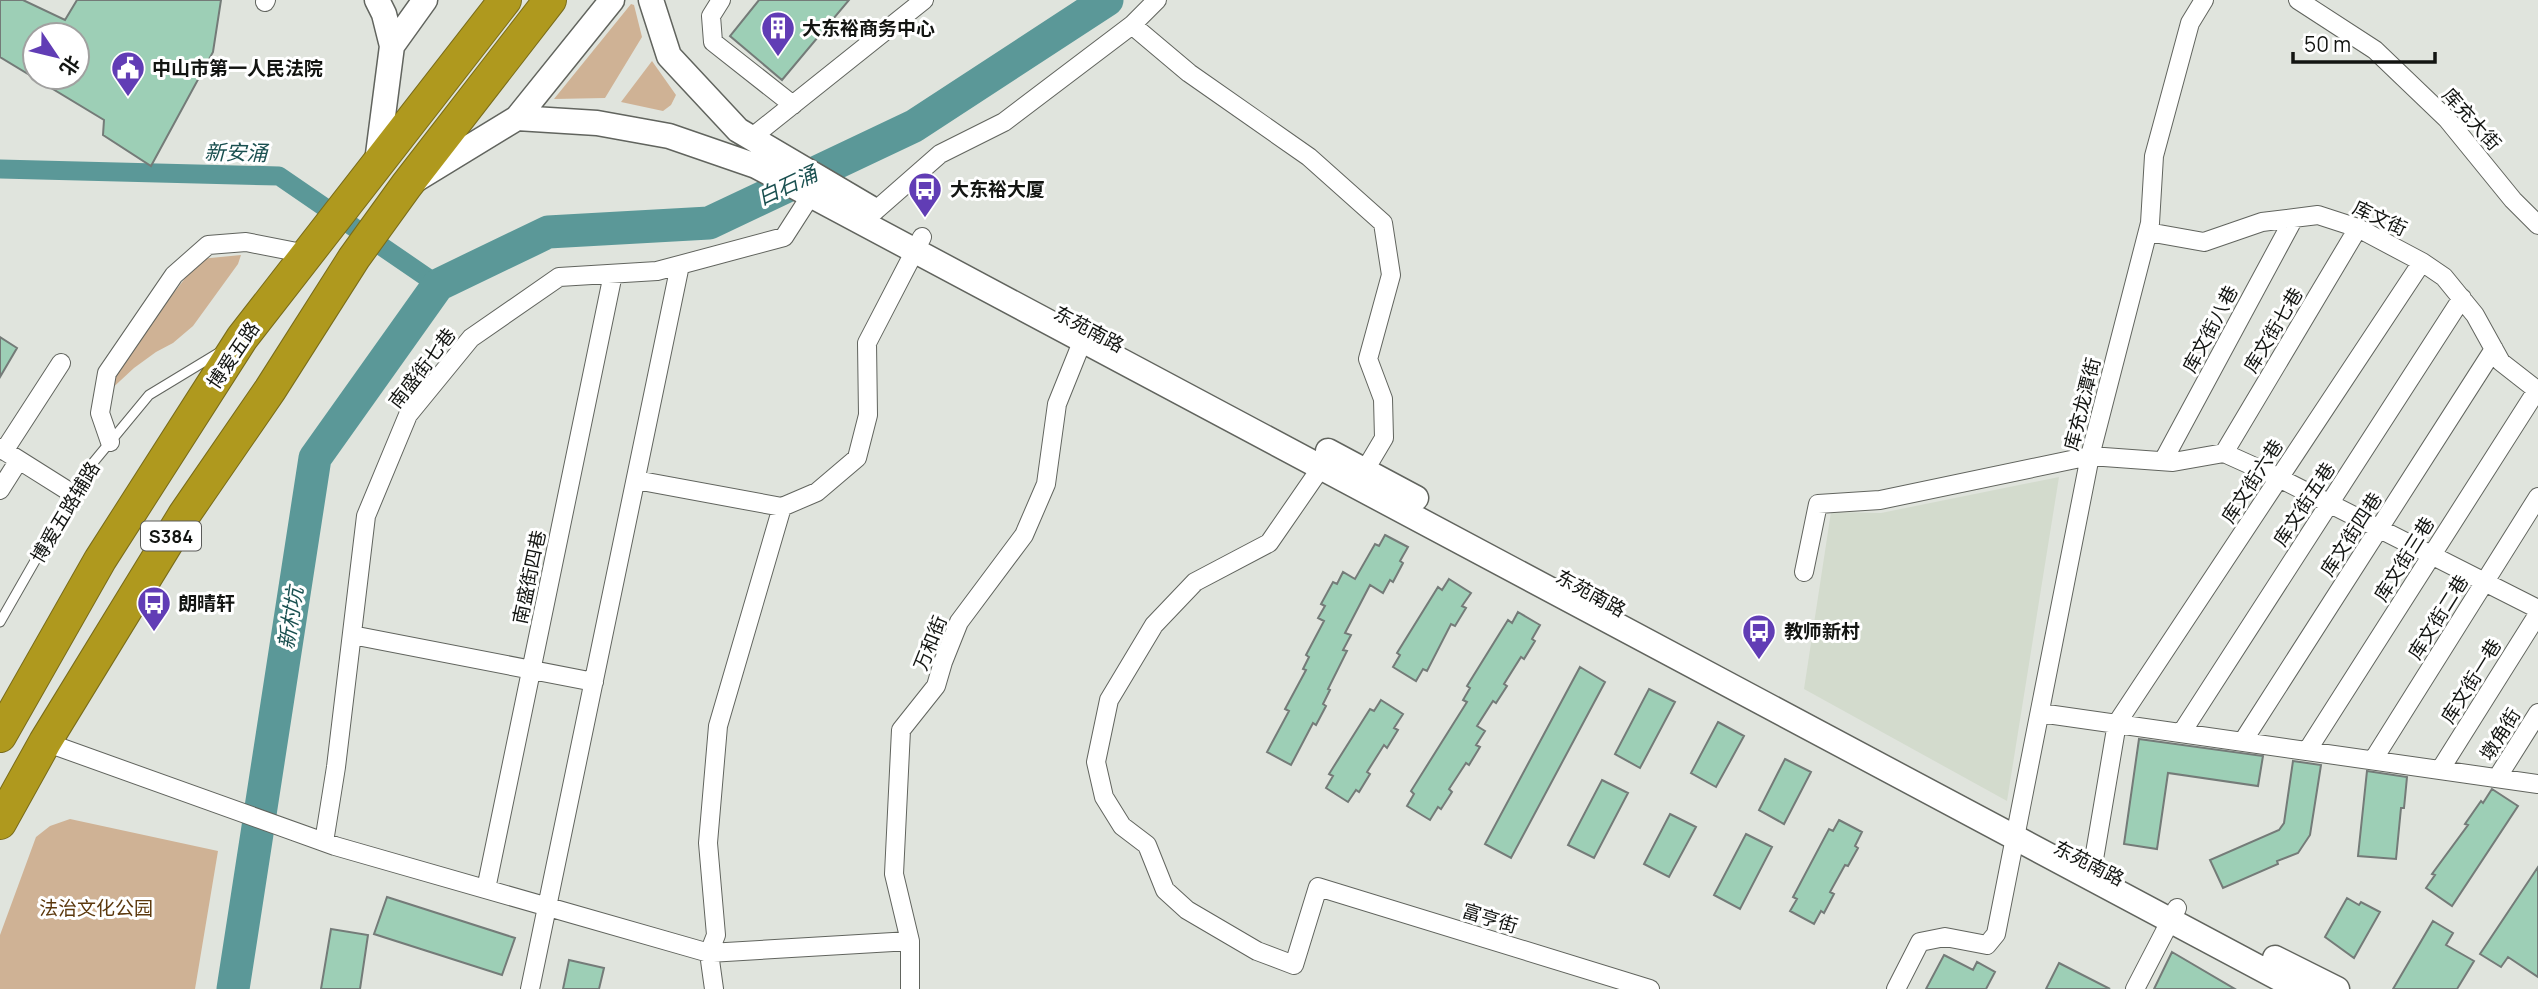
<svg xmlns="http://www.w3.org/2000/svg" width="2538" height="989" font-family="Manrope,'Noto Sans SC',sans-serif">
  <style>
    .built { fill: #d3dbcd }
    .green { fill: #cfb295 }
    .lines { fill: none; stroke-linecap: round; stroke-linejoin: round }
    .canal { stroke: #5b9898; stroke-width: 19 }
    .river { stroke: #5b9898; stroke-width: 33 }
    .building { fill: #9dcfb6; stroke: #747b78; stroke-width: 2; fill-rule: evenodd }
    .lane-casing { stroke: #61645e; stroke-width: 11 }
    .street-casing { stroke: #61645e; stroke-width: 20 }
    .secondary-casing { stroke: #61645e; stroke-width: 27 }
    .highway-casing { stroke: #786b1a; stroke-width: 34 }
    .lane { stroke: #fff; stroke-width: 9 }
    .street { stroke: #fff; stroke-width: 18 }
    .secondary { stroke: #fff; stroke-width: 24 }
    .highway { stroke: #af991e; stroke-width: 32 }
    .labels { text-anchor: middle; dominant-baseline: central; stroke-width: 6; stroke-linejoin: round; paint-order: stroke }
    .shield { fill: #fff; stroke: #5a5b59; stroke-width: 2 }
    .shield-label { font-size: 18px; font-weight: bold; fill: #131512 }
    .poi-label { font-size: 19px; font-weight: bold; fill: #131512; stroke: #fff; text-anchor: start }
    .street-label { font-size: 19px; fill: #131512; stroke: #fff }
    .park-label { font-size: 19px; fill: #5c390e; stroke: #fff }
    .water-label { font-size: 21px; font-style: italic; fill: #1a5050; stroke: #fff }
  </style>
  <rect width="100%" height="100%" fill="#e0e4dd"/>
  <path class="built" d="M2059,477L2007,801L1804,689L1831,512L1881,513Z"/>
  <path class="green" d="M631,4L634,5L642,37L605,98L554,99Z
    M652,61L676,95L671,105L663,111L621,102Z
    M241,255L238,264L193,326L173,343L156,352L134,368L107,393L110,375L200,259Z
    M70,819L218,851L195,989H0V935L36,837L50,826Z"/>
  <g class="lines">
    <path class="canal" d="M0,169L279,176L438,285"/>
    <path class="river" d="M233,989L315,458L438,285L548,232L709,223L914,126L1107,0"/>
  </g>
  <path class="building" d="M0,0H23L65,20L77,0H221L213,52L151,166L103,135L104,120L0,57ZM35,35H77V77H35Z
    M759,0H849L782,80L730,36Z
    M0,337L17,348L0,377Z
    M1385,535L1408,547L1400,561L1403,563L1393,582L1390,580L1383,593L1370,585L1345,633L1351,635L1343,650L1347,651L1328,689L1330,690L1323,704L1326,706L1316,725L1313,723L1291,765L1267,752L1289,711L1285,709L1306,670L1303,669L1309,657L1306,655L1324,621L1318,618L1325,606L1321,604L1333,582L1337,584L1343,572L1355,579L1375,544L1379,546Z
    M1449,579L1471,593L1462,606L1466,608L1455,626L1451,624L1427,671L1423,669L1416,681L1393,667L1400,655L1397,653L1438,587L1442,590Z
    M1518,612L1540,625L1532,639L1535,641L1524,659L1521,657L1504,684L1507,686L1496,703L1493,701L1477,726L1485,731L1476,745L1480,747L1469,765L1466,763L1449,789L1452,792L1441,809L1438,807L1430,820L1407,806L1414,794L1411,791L1467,702L1463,700L1470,688L1467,686L1508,620L1512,623Z
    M1580,667L1605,682L1511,858L1485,844Z
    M1649,689L1675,702L1640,768L1615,754Z
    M1381,700L1403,714L1394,728L1398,730L1387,748L1384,745L1367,772L1370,774L1359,792L1356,790L1348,802L1326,788L1333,776L1329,774L1370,709L1374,711Z
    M1718,722L1744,736L1716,787L1691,773Z
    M2139,739L2263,756L2258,786L2168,773L2157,849L2124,844Z
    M1785,759L1811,772L1784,824L1759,810Z
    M2293,761L2321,765L2310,835L2298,853L2277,861L2278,864L2223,888L2210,860L2279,830L2284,823Z
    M2367,771L2407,777L2404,808H2401L2396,859L2358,856Z
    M1602,780L1628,793L1594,858L1568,845Z
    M2492,789L2518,806L2452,906L2426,888L2435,875L2432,874L2468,825L2465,824L2481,801L2483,803Z
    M1670,814L1696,827L1669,877L1644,864Z
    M1839,820L1862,832L1855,846L1858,848L1848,866L1845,865L1830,892L1834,894L1824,913L1821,911L1814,924L1790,911L1797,899L1793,897L1829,829L1833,831Z
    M1746,834L1772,847L1740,909L1714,895Z
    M2538,867V977L2508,957L2501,967L2480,954Z
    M387,897L515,938L502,975L374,934Z
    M2347,898L2359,905L2361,902L2380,912L2354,958L2325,937Z
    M2433,921L2453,933L2446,945L2474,961L2457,989H2393Z
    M331,929L368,935L360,989H321Z
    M2172,952L2235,989H2154Z
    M1944,955L1973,970L1977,962L1995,972L1986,989H1926Z
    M569,960L604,968L599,989H563Z
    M2059,963L2110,989H2046Z"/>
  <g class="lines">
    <g class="lane-casing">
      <path id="lane" d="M0,622L87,470L149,395L220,352"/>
    </g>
    <g class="street-casing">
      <path id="street" d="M721,0L711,16L713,42L793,105
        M2298,0L2375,50L2447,119L2513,200L2538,225
        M265,2L266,0
        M1132,25L1189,73L1309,157L1383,223L1391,275L1368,359L1383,399L1384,438L1365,470
        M751,138L924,0
        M875,211L940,154L1004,122L1132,25L1157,0
        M2148,232L2204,242L2262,222L2318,215L2358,228L2422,262L2444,277L2475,315L2501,362L2538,391
        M110,442L100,413L107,373L174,275L208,245L246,242L307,254
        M0,448L73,494
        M4,451L61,363
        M2224,453L2358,228
        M1327,459L1269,543L1195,582L1154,625L1109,700L1096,762L1104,797L1122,826L1147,845L1165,890L1187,910L1257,951L1294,965L1318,887L1650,989
        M2163,461L2294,218
        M636,480L782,507L817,492L857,458L868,415L867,343L922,237
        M0,490L19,460
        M1804,572L1818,504L1880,500L2090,456L2173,462L2224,453L2275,476L2538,609
        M352,635L594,682
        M2040,713L2538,784
        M2182,732L2462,298
        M2243,741L2494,349
        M45,742L335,846L709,953L910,941
        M2307,751L2537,390
        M2373,760L2538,497
        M2440,770L2538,614
        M2497,778L2538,713
        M324,842L336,767L366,516L408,415L471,338L559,277L657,271L784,237L811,195
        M2093,865L2117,723L2422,262
        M486,889L613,274
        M530,989L680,265
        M714,989L709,953L716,935L708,843L718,726L782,507
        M910,989V941L894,874L901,730L936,686L943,662L959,622L1024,535L1046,484L1057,404L1086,332
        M1896,989L1920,942L1945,937L1987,945L1996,934L2090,456L2150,223L2154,156L2190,23L2204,0
        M2135,989L2177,908"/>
    </g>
    <g class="secondary-casing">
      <path id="secondary" d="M377,0L384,14L392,46
        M651,0L669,56L738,130L872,209
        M517,118L597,123L669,136L756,166L2299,989
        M377,162L392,46L425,0
        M417,179L517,118L612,0
        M1328,451L1416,498
        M2275,958L2337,989"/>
    </g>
    <g class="highway-casing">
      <path id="highway" d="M0,736L100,560L242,338L505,0
        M0,823L45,742L184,515L270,390L354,258L406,186L550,0"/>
    </g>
    <use href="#lane" class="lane"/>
    <use href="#street" class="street"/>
    <use href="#secondary" class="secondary"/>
    <use href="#highway" class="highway"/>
  </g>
  <defs>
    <g id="building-pin" transform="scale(1.75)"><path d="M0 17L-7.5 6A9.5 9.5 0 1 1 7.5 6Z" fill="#613db5" stroke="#fff"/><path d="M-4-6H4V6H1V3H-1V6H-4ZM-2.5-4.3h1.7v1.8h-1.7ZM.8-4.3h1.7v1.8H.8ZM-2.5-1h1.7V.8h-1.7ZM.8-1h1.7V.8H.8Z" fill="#fff"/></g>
    <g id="civic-pin" transform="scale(1.75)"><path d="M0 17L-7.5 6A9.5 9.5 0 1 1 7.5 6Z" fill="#613db5" stroke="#fff"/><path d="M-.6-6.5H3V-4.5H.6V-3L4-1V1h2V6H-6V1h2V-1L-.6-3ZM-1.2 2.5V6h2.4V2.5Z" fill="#fff"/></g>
    <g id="bus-pin" transform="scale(1.75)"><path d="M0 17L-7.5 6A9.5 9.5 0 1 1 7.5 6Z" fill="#613db5" stroke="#fff"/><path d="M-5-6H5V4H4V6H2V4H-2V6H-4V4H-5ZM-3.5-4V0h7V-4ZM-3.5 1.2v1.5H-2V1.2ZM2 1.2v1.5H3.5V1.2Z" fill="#fff"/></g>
  </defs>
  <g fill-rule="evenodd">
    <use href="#building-pin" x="778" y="28"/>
    <use href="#civic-pin" x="128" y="68"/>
    <use href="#bus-pin" x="925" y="189"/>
    <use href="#bus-pin" x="154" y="603"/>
    <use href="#bus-pin" x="1759" y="631"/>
  </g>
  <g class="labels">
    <rect class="shield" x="141" y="521.5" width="60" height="29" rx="5"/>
    <g class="shield-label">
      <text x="171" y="536">S384</text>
    </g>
    <g class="poi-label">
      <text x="802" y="28">大东裕商务中心</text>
      <text x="152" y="68">中山市第一人民法院</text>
      <text x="950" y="189">大东裕大厦</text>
      <text x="178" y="603">朗晴轩</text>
      <text x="1784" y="631">教师新村</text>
    </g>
    <g class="street-label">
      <text transform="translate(2472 119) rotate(48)">库充大街</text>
      <text transform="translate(2380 218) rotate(25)">库文街</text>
      <text transform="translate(1089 329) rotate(28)">东苑南路</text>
      <text transform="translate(2210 329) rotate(-62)">库文街八巷</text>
      <text transform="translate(2273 330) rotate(-59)">库文街七巷</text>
      <text transform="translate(233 355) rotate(-56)">博爱五路</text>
      <text transform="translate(422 368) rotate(-52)">南盛街七巷</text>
      <text transform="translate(2082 404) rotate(-76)">库充龙潭街</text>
      <text transform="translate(2252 481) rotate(-57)">库文街六巷</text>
      <text transform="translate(2304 504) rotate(-57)">库文街五巷</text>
      <text transform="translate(65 512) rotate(-59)">博爱五路辅路</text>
      <text transform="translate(2351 534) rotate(-57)">库文街四巷</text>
      <text transform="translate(2404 559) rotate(-58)">库文街三巷</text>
      <text transform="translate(529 577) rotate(-78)">南盛街四巷</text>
      <text transform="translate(1591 593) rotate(29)">东苑南路</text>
      <text transform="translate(2438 617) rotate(-58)">库文街二巷</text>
      <text transform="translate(930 643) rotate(-68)">万和街</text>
      <text transform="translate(2471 681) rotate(-58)">库文街一巷</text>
      <text transform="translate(2500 734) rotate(-58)">墩角街</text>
      <text transform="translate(2089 863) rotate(27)">东苑南路</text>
      <text transform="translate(1490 918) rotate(17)">富亨街</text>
    </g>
    <g class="park-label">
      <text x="96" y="908">法治文化公园</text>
    </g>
    <g class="water-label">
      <text transform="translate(236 152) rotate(1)">新安涌</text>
      <text transform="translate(787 185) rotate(-25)">白石涌</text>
      <text transform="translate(290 618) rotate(-81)">新村坑</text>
    </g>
  </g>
  <g transform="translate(56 56) rotate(125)"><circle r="33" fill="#ffffff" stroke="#a1a1a0" stroke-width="2"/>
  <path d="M0-5L12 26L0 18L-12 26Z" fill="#613db5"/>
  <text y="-10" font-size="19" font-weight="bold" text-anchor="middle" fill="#131512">北</text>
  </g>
  <path d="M2293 52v10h142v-10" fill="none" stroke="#131512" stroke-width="3.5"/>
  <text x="2304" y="52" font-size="21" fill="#131512" stroke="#ffffff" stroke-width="5" paint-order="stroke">50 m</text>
</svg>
